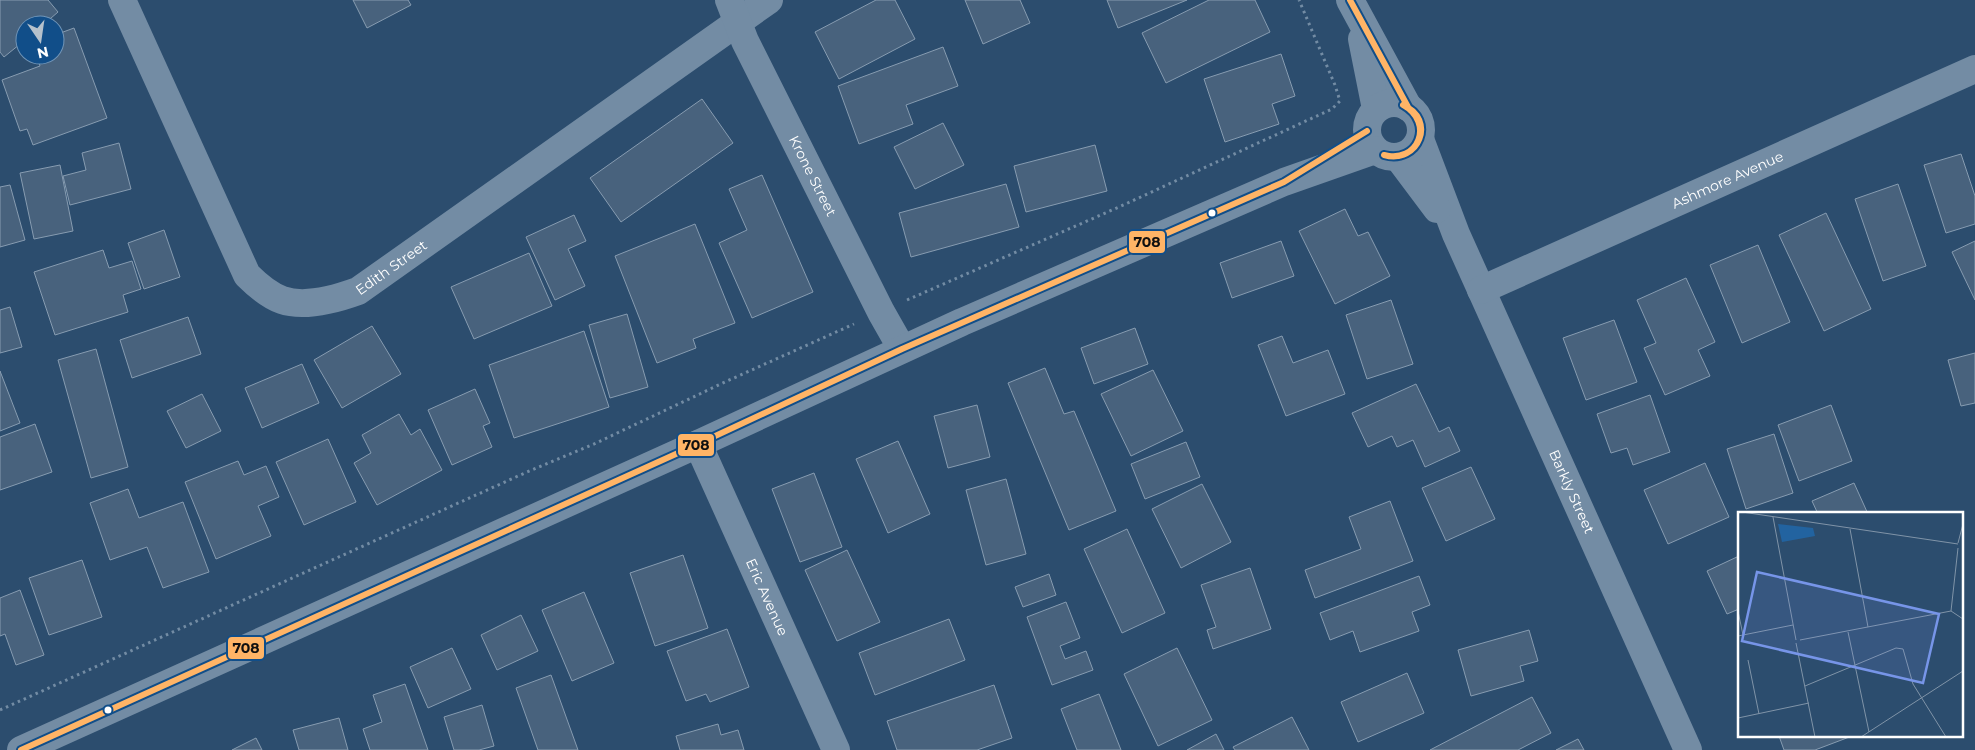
<svg xmlns="http://www.w3.org/2000/svg" width="1975" height="750" font-family="Montserrat,sans-serif">
  <style>
    .building { fill: #48627d; stroke: #879cb1 }
    .lines { fill: none; stroke-linecap: round; stroke-linejoin: round }
    .path { stroke: #738ca4; stroke-width: 3; stroke-dasharray: 2.5 4; stroke-linecap: butt }
    .minor { stroke: #738ca4; stroke-width: 28 }
    .bus-1-casing { stroke: #114e89; stroke-width: 10 }
    .bus-1 { stroke: #ffb466; stroke-width: 6 }
    .bus-dot { fill: #fff; stroke: #114e89; stroke-width: 2 }
    .labels { text-anchor: middle; dominant-baseline: central; stroke-width: 5; stroke-linejoin: round; paint-order: stroke }
    .street-label { font-size: 14px; fill: #fff; stroke: #114e89 }
    .inset-road { fill: none; stroke: #8094a8; stroke-width: 1 }
    .view { fill: #7795e8; fill-opacity: 0.15; stroke: #7795e8; stroke-width: 2.5 }
    .inset-edge { fill: none; stroke: #fff; stroke-width: 2.5 }
    .line-badge { stroke: #114e89; stroke-width: 2 }
    .pale-badge-label { font-size: 14px; text-anchor: middle; font-weight: bold; fill: #111 }
  </style>
  <rect width="100%" height="100%" fill="#2c4d6e"/>
  <path class="building" d="M0,0H48L58,12L43,25H25V40L4,57L0,52Z
    M353,0H408L411,5L367,28Z
    M876,0H895L915,39L839,79L815,32Z
    M965,0H1020L1030,23L983,44Z
    M1107,0H1187L1118,28Z
    M1209,0H1255L1270,32L1166,83L1142,33Z
    M74,28L107,118L33,145L27,129L20,131L2,80L40,66L36,55H55V35Z
    M943,47L958,86L906,105L913,124L859,144L838,86Z
    M1281,54L1295,96L1272,104L1279,124L1225,142L1204,79Z
    M702,99L733,143L621,222L590,178Z
    M943,123L964,165L915,189L894,147Z
    M119,143L131,189L70,205L63,176L86,170L82,153Z
    M1095,145L1107,191L1026,212L1014,166Z
    M1961,154L1975,196V224L1946,233L1924,165Z
    M60,165L73,231L34,239L20,173Z
    M762,175L813,292L752,318L719,243L747,230L729,189Z
    M1006,184L1019,227L911,257L899,213Z
    M1898,184L1926,266L1883,281L1855,199Z
    M10,185L25,240L0,247V187Z
    M1345,209L1358,236L1368,232L1390,276L1335,304L1299,231Z
    M1826,213L1871,309L1824,331L1779,235Z
    M574,215L586,241L568,249L585,286L555,300L526,237Z
    M695,224L735,323L693,339L696,348L657,363L615,256Z
    M164,230L180,277L144,289L128,243Z
    M1281,241L1294,276L1232,298L1220,263Z
    M1975,241V300L1952,252Z
    M1758,245L1790,322L1742,343L1710,265Z
    M103,250L109,268L132,261L141,289L123,295L128,312L55,335L34,272Z
    M529,253L552,306L474,339L451,287Z
    M1686,278L1715,342L1698,350L1710,376L1665,395L1644,348L1656,343L1637,300Z
    M1391,300L1413,364L1367,379L1346,315Z
    M10,307L22,347L0,353V310Z
    M627,314L648,387L610,398L589,325Z
    M188,317L201,354L132,378L120,340Z
    M1614,320L1637,382L1586,400L1563,338Z
    M372,326L401,374L342,408L314,360Z
    M1135,328L1148,364L1094,384L1081,348Z
    M584,331L609,407L514,438L489,365Z
    M1282,336L1293,363L1328,350L1345,394L1286,416L1258,345Z
    M96,349L128,467L91,478L58,360Z
    M1975,353V403L1961,406L1948,360Z
    M302,364L319,403L262,428L245,388Z
    M1045,368L1064,414L1074,411L1116,511L1069,530L1008,383Z
    M1153,370L1183,431L1131,456L1101,394Z
    M0,371L20,423L0,431Z
    M1416,384L1439,432L1449,427L1460,451L1425,467L1413,440L1397,447L1392,436L1368,447L1352,413Z
    M475,389L490,423L483,426L492,447L452,465L428,410Z
    M202,394L221,431L186,448L167,411Z
    M1650,395L1670,452L1633,465L1627,448L1611,453L1597,414Z
    M977,405L990,457L948,468L934,416Z
    M1831,405L1852,461L1799,481L1778,425Z
    M399,414L411,435L420,429L442,470L377,505L354,463L371,453L362,435Z
    M35,424L52,472L0,490V437Z
    M1774,434L1793,493L1746,509L1727,449Z
    M328,439L356,502L304,525L276,462Z
    M898,441L930,514L888,533L856,459Z
    M1186,442L1200,477L1145,499L1131,464Z
    M238,461L244,475L266,466L279,497L258,506L271,536L216,559L185,482Z
    M1705,463L1729,517L1668,544L1644,490Z
    M1471,467L1495,519L1446,541L1422,488Z
    M814,473L842,547L800,562L772,489Z
    M1006,479L1026,554L986,565L966,490Z
    M1854,483L1868,514H1818L1812,501Z
    M1202,484L1231,542L1181,568L1152,509Z
    M128,489L139,518L183,502L209,572L163,588L147,547L110,560L90,503Z
    M1390,501L1413,561L1315,598L1305,570L1361,549L1349,517Z
    M1127,529L1165,613L1122,633L1084,549Z
    M847,550L880,622L837,641L805,570Z
    M683,555L708,628L655,646L630,573Z
    M1739,556V609L1727,614L1707,571Z
    M82,560L102,617L49,635L29,578Z
    M1250,568L1271,629L1213,649L1207,630L1216,627L1201,585Z
    M1049,574L1056,595L1023,607L1015,587Z
    M1419,576L1430,605L1412,612L1419,631L1360,652L1353,631L1330,640L1320,613Z
    M20,590L44,655L16,665L5,634L0,636V598Z
    M584,592L614,663L572,681L542,610Z
    M1066,602L1080,638L1060,646L1065,659L1086,651L1093,670L1052,685L1027,617Z
    M521,615L538,651L497,670L481,635Z
    M949,619L965,660L875,695L859,653Z
    M727,629L749,687L710,702L706,694L686,701L667,651Z
    M1529,630L1538,661L1520,666L1524,681L1471,696L1458,650Z
    M452,648L471,689L428,708L410,667Z
    M1177,648L1212,720L1158,746L1124,674Z
    M1407,673L1424,713L1358,742L1341,702Z
    M551,675L578,750H538L516,688Z
    M405,684L428,750H370L363,729L382,722L373,695Z
    M994,685L1012,738L977,750H897L887,721Z
    M1099,694L1121,750H1077L1061,709Z
    M1532,697L1551,733L1518,750H1430Z
    M482,705L494,746L479,750H454L444,717Z
    M1292,717L1309,750H1235L1233,747Z
    M339,718L348,750H299L293,730Z
    M718,724L721,735L738,730L744,750H680L676,736Z
    M1216,734L1224,750H1187Z
    M1779,736H1852L1815,750H1784Z
    M256,738L262,750H232Z
    M1578,739L1584,750H1556Z"/>
  <g class="lines">
    <path class="path" d="M907,300L1119,207L1332,109L1340,101L1335,85L1299,0
      M0,710L527,472L594,444L725,382L854,324"/>
    <g class="minor">
      <path id="s1" d="M122,0L247,275C257,285 268,295 282,300C305,308 336,299 358,291L769,0"/>
      <path id="s2" d="M729,0L745,41L881,312L902,349"/>
      <path d="M1350,0L1408,107"/>
      <path d="M1362,39L1376,109"/>
      <circle cx="1394" cy="130" r="27"/>
      <path id="s3" d="M1420,139L1456,234L1688,750"/>
      <path d="M1398,157L1437,209"/>
      <path id="s4" d="M1481,290L1975,69"/>
      <path id="s5" d="M698,444L836,750"/>
      <path d="M21,750L698,444L962,322L1284,182L1375,150"/>
    </g>
    <g class="bus-1-casing">
      <path id="bus-1" d="M1350,0L1408,107
        M1384,155C1418,164 1435,123 1403,105
        M1384,155C1419,165 1437,119 1403,105
        M21,750L698,444L902,349L1284,182L1367,131"/>
    </g>
    <use href="#bus-1" class="bus-1"/>
  </g>
  <g class="bus-dot">
    <circle cx="1212" cy="213" r="4.5"/>
    <circle cx="108" cy="710" r="4.5"/>
  </g>
  <g class="labels">
    <g class="street-label">
      <text stroke="none"><textPath href="#s2" startOffset="195">Krone Street</textPath></text>
      <text stroke="none"><textPath href="#s4" startOffset="270">Ashmore Avenue</textPath></text>
      <text stroke="none"><textPath href="#s1" startOffset="464">Edith Street</textPath></text>
      <text stroke="none"><textPath href="#s3" startOffset="384">Barkly Street</textPath></text>
      <text stroke="none"><textPath href="#s5" startOffset="168">Eric Avenue</textPath></text>
    </g>
  </g>
  <g transform="translate(1738 512)">
    <rect width="225" height="225" fill="#2c4d6e"/>
    <path d="M40,12L75,16L77,24L44,30Z" fill="#2263a0"/>
    <path class="inset-road" d="M4,0L220,32M35,5L58,128M112,17L130,115M220,31L225,12M0,99L5,123M213,99L220,36M110,120L131,220M0,124L55,113M62,128L213,99L225,107M58,131L77,225M10,148L21,202M67,174L158,136L165,137L175,172L208,225M0,206L71,191M123,225L225,159"/>
    <path class="view" d="M19,60L201,102L185,171L4,129Z"/>
    <rect width="225" height="225" class="inset-edge"/>
  </g>
  <g class="line-badge">
    <rect x="1128" y="230" width="38" height="24" rx="5" fill="#ffb466"/>
    <rect x="677" y="433" width="38" height="24" rx="5" fill="#ffb466"/>
    <rect x="227" y="636" width="38" height="24" rx="5" fill="#ffb466"/>
  </g>
  <g class="pale-badge-label">
    <text x="1147" y="247">708</text>
    <text x="696" y="450">708</text>
    <text x="246" y="653">708</text>
  </g>
  <g transform="translate(40 40) rotate(167)"><circle r="24" fill="#114e89" stroke="#7095b8"/>
  <path d="M0-4L9 19L0 12L-9 19Z" fill="#b5c1cc"/>
  <text y="-8" font-size="14" font-weight="bold" text-anchor="middle" fill="#ffffff">N</text>
  </g>
</svg>
